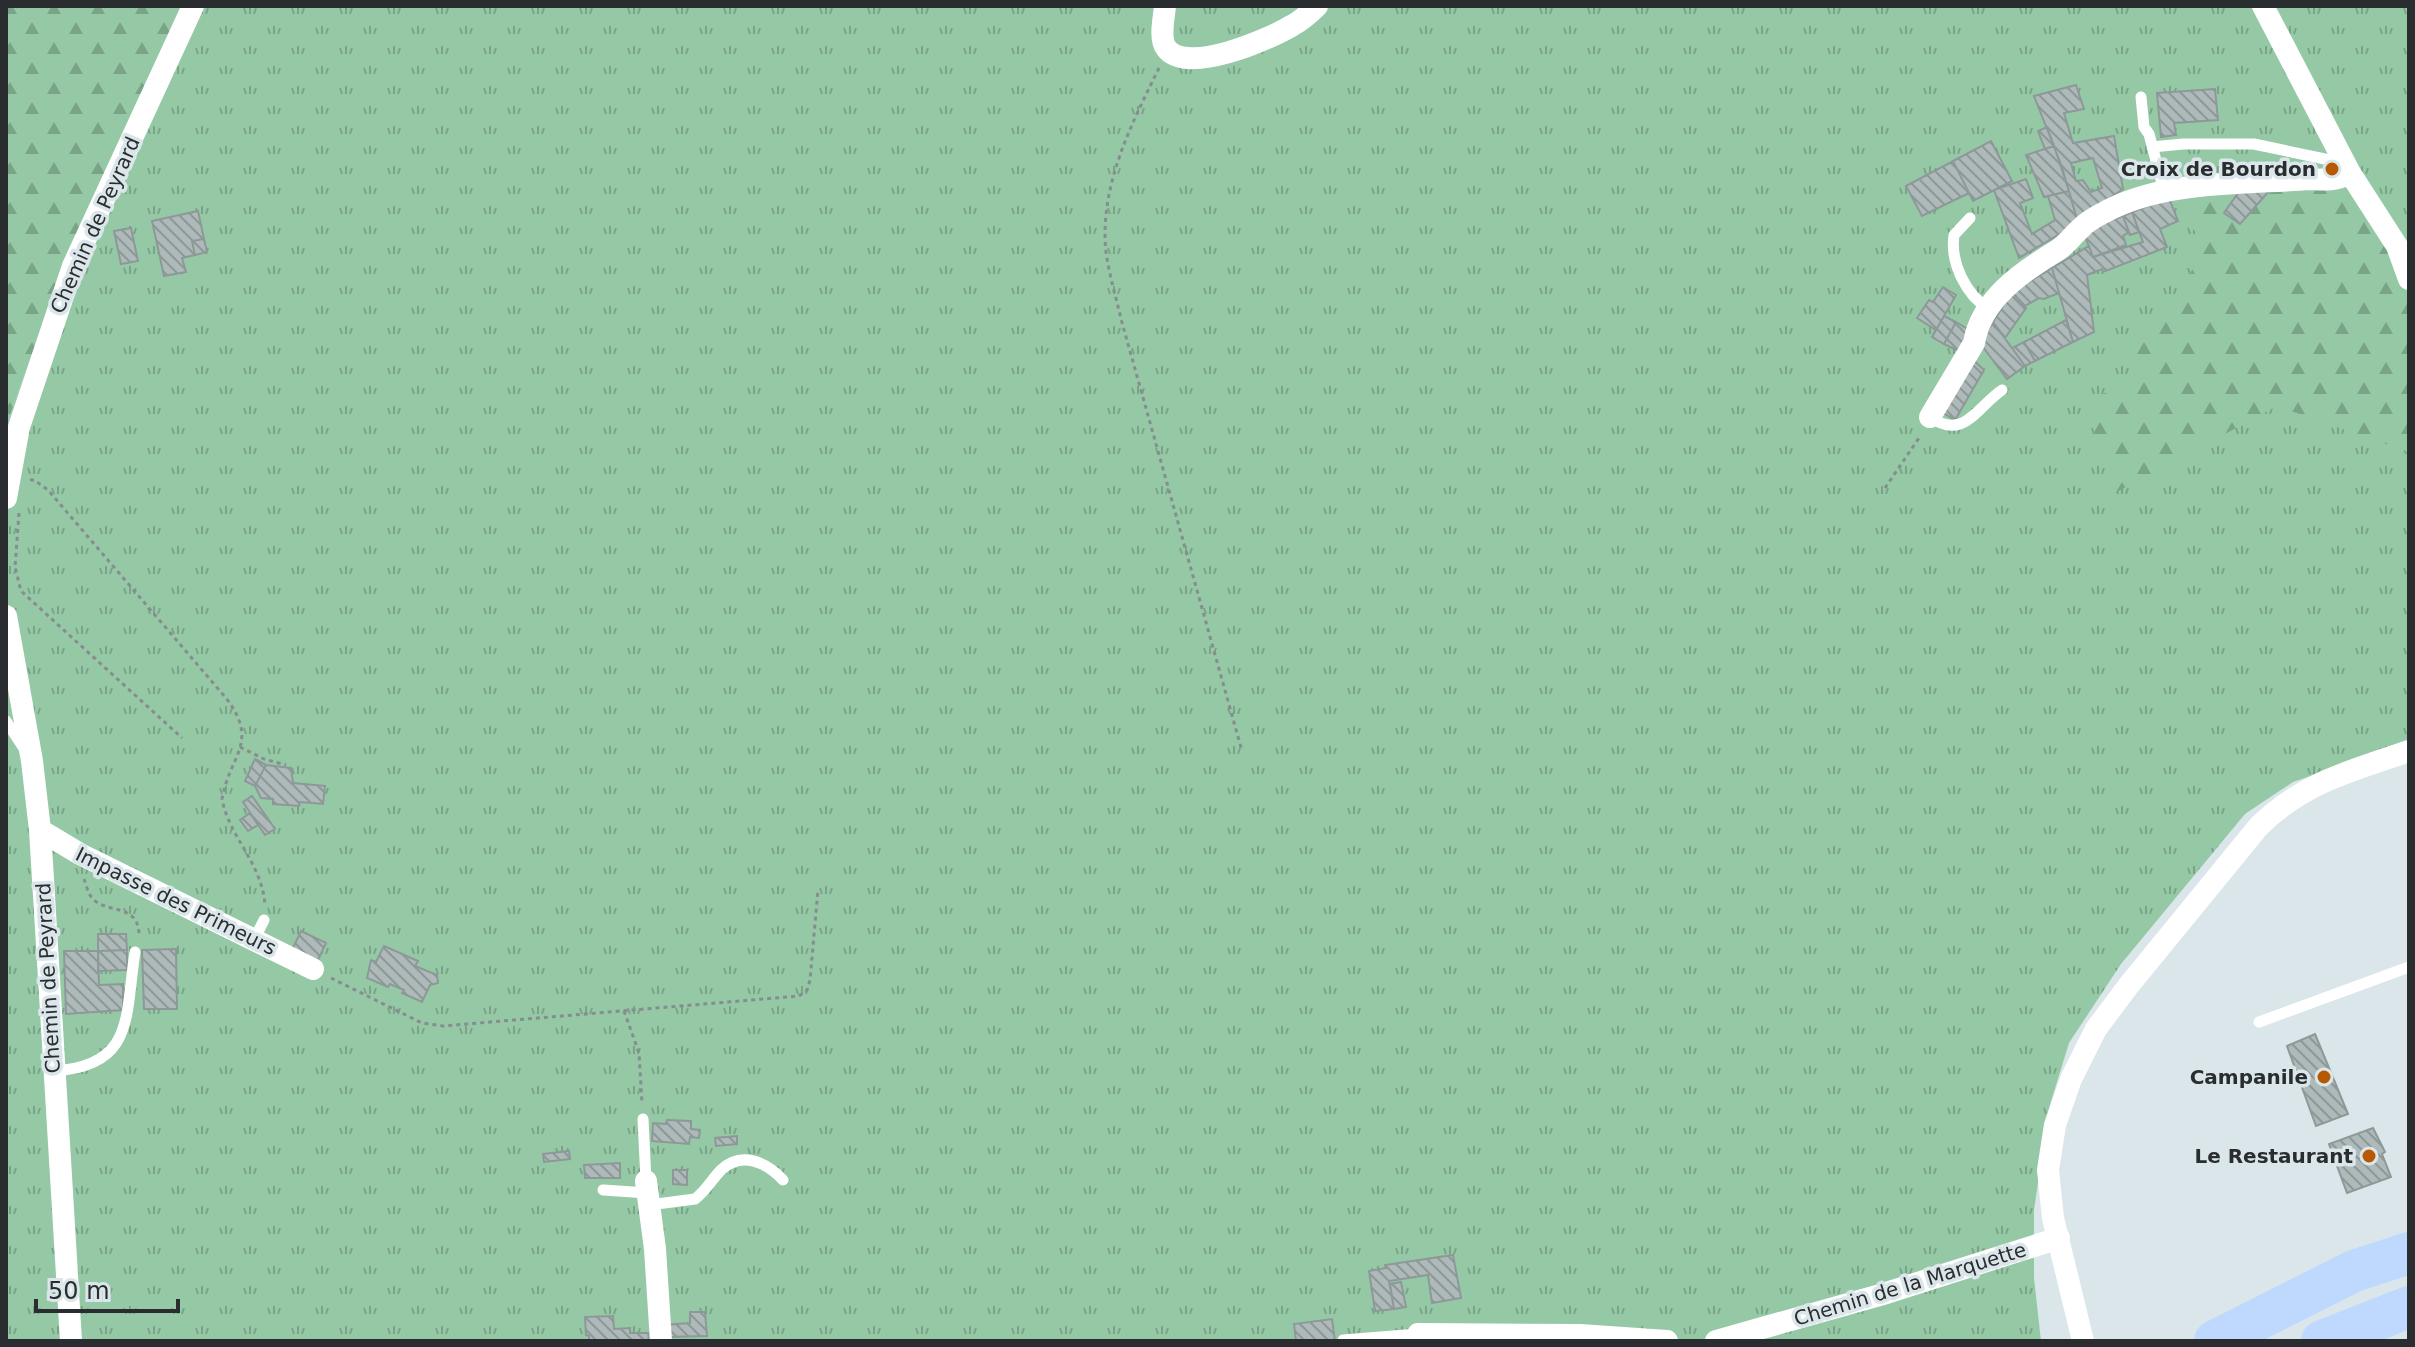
<svg xmlns="http://www.w3.org/2000/svg" width="2415" height="1347" font-family="'DejaVu Sans',sans-serif">
  <style>
    .grass { fill: url(#grass-tufts) }
    .forest { fill: url(#forest-firs) }
    .building { fill: url(#building-back-hatch); stroke: #8d9998; stroke-width: 2; fill-rule: evenodd }
    .lines { fill: none; stroke-linecap: round; stroke-linejoin: round }
    .path { stroke: #858d90; stroke-width: 3; stroke-dasharray: 4 4; stroke-linecap: butt }
    .service { stroke: #fff; stroke-width: 11 }
    .minor { stroke: #fff; stroke-width: 22 }
    .motorway { stroke: #bfd8fe; stroke-width: 42 }
    .poi-dot { fill: #b65902; stroke: #dbe6eb; stroke-width: 3 }
    .labels { text-anchor: middle; dominant-baseline: central; stroke-width: 7; stroke-linejoin: round; paint-order: stroke }
    .poi-label { font-size: 20px; font-weight: bold; fill: #292d2f; stroke: #dbe6eb; text-anchor: end }
    .street-label { font-size: 20px; fill: #292d2f; stroke: #dbe6eb }
  </style>
  <defs>
    <pattern id="grass-tufts" width="24" height="20" patternUnits="userSpaceOnUse" patternTransform="scale(2)"><rect width="24" height="20" fill="#95c9a6"/><path d="M3 7l-1-3M5 7V3M7 7l1-3M15 17l-1-3M17 17v-4M19 17l1-3" fill="none" stroke="#7aa488"/></pattern>
    <pattern id="forest-firs" width="22" height="20" patternUnits="userSpaceOnUse" patternTransform="scale(2)"><rect width="22" height="20" fill="#95c9a6"/><path d="M5 1l3.5 6h-7zM16 11l3.5 6h-7z" fill="#7aa488"/></pattern>
    <pattern id="building-back-hatch" width="6" height="6" patternUnits="userSpaceOnUse" patternTransform="scale(2)"><rect width="6" height="6" fill="#aebab9"/><path d="M-1 5l2 2M0 0l6 6M5-1l2 2" fill="none" stroke="#8e9897"/></pattern>
  </defs>
  <rect width="100%" height="100%" fill="#dbe6eb"/>
  <path class="grass" d="M181,6H2409V742L2293,782L2245,814L2121,964L2069,1043L2049,1108L2034,1210V1278L2041,1341H6V426L68,255Z"/>
  <path class="forest" d="M6,6H181L68,255L6,426Z
    M2350,173L2409,279V452L2277,406L2115,493L2083,399L2140,384L2130,340L2182,298L2202,242L2172,197Z"/>
  <path class="building" d="M2076,85L2084,109L2064,113L2073,143L2114,136L2123,189L2077,220L2062,167L2034,96ZM2093,158L2102,188L2091,192L2083,180L2076,181L2071,163Z
    M2215,89L2218,120L2174,123L2176,135L2161,137L2157,93Z
    M2047,127L2054,146L2045,149L2038,131Z
    M1991,141L2012,181L1973,201L1953,161Z
    M2054,146L2069,191L2044,197L2026,155Z
    M1953,161L1969,193L1922,216L1906,186Z
    M2026,179L2033,198L2020,203L2032,234L2055,220L2048,196L2069,191L2078,223L2019,258L1994,190Z
    M2270,190L2240,224L2224,213L2238,193Z
    M2169,198L2178,221L2160,229L2167,247L2103,272L2102,269L2087,275L2094,332L2073,342L2052,268L2089,246L2093,257L2143,242L2132,212Z
    M198,211L204,239L192,241L195,255L182,258L186,272L164,276L152,221Z
    M2132,212L2139,232L2130,235L2123,216Z
    M2123,216L2129,232L2123,236L2126,245L2093,257L2083,231Z
    M131,228L138,261L121,264L114,231Z
    M204,239L207,252L195,255L192,241Z
    M2052,268L2059,293L2044,299L2039,298L2025,306L2012,292Z
    M1943,287L1956,295L1936,330L1917,318L1929,300L1933,302Z
    M2012,292L2026,308L2005,338L1993,322Z
    M1944,316L1956,322L1944,344L1932,337Z
    M2066,320L2073,342L2035,361L2024,342Z
    M1956,322L1969,330L1963,353L1944,344Z
    M1993,322L2025,366L2007,379L1980,343Z
    M2024,342L2035,361L2025,366L2012,348Z
    M1971,358L1984,370L1955,420L1940,411Z
    M255,759L266,765L255,786L245,781Z
    M266,765L291,768L293,783L325,786L323,804L300,802L299,806L273,804V799L261,798L255,786Z
    M252,796L275,829L265,835L243,802Z
    M250,813L258,825L248,831L240,820Z
    M301,931L326,943L318,960L291,952Z
    M98,934H126L127,950L98,951Z
    M384,946L418,961L415,966L437,975L438,983L430,985L422,1002L402,993L404,990L390,984L388,987L367,978L371,960L376,962Z
    M176,949L177,1009H144L142,950Z
    M127,950V970L98,971V951Z
    M64,951H98L99,985L123,984V1010L66,1014Z
    M2315,1034L2348,1114L2316,1126L2287,1046Z
    M667,1120L691,1121V1129L700,1130L699,1138L690,1137L689,1144L652,1141L653,1123L666,1124Z
    M2373,1128L2385,1152L2382,1154L2391,1177L2347,1193L2329,1144Z
    M737,1136V1144L716,1146L715,1138Z
    M569,1151L570,1159L544,1162L543,1154Z
    M620,1163V1178H585L584,1165Z
    M673,1170H687V1185L673,1184Z
    M1453,1255L1461,1298L1432,1303L1428,1275L1389,1281L1394,1309L1375,1311L1369,1271L1386,1268L1385,1265Z
    M1401,1282L1406,1307L1394,1309L1390,1284Z
    M690,1312H705L707,1336L665,1337L664,1325L690,1323Z
    M613,1316L614,1329L630,1328V1333H648L649,1341H589V1336L586,1335L585,1317Z
    M1332,1319L1335,1341H1296L1294,1324Z"/>
  <g class="lines">
    <path class="path" d="M1159,68C1131,125 1099,187 1106,252C1109,274 1116,297 1121,319L1242,751
      M30,480H34L48,490L226,698C260,743 230,754 222,799C229,837 262,863 265,905
      M1885,488L1921,435
      M19,513L15,567L21,591L182,738
      M240,747L264,759L286,765
      M84,879C86,885 88,893 92,898C107,915 140,902 139,937
      M331,978L422,1023L443,1026L799,996L807,990L810,980L818,890
      M624,1011L639,1053L642,1103"/>
    <path class="service" d="M2141,97L2144,127L2149,134L2164,191
      M2152,147L2183,144H2254L2344,163
      M1970,218L1954,235C1950,263 1966,295 1989,309
      M1930,417C1964,441 1977,407 2002,390
      M6,721L25,750
      M251,938L258,932L264,920
      M2259,1022L2409,967
      M54,1071C135,1066 125,1016 135,952
      M643,1119L646,1181
      M603,1190L648,1193
      M649,1205L695,1199C706,1191 712,1179 721,1170C742,1150 767,1163 783,1180
      M1343,1340L1418,1334"/>
    <path class="minor" d="M1165,6C1164,18 1159,38 1166,48C1186,76 1270,39 1293,25C1302,20 1310,13 1317,6
      M2263,6L2350,173L2397,246L2409,279
      M1930,417L1974,343C1981,299 2023,271 2058,250C2067,244 2072,236 2080,229C2086,222 2097,216 2105,212C2163,180 2245,184 2310,179C2325,180 2336,181 2350,173
      M6,498L19,427L73,266L193,6
      M6,616L32,761L40,830L71,1341
      M40,830L80,854L313,969
      M646,1181L655,1249L661,1341
      M1418,1334L1580,1335L1667,1341
      M1716,1341L1880,1295L2059,1238
      M2083,1341L2053,1218L2048,1170L2055,1125L2071,1079L2096,1029L2129,985L2259,826C2306,781 2349,772 2409,751"/>
    <path class="motorway" d="M2215,1341L2354,1271L2409,1253
      M2322,1341L2409,1307"/>
  </g>
  <g class="poi-dot">
    <circle cx="2332" cy="169" r="8"/>
    <circle cx="2324" cy="1077" r="8"/>
    <circle cx="2369" cy="1156" r="8"/>
  </g>
  <g class="labels">
    <g class="poi-label">
      <text x="2316" y="169">Croix de Bourdon</text>
      <text x="2308" y="1077">Campanile</text>
      <text x="2353" y="1156">Le Restaurant</text>
    </g>
    <g class="street-label">
      <text transform="translate(95 225) rotate(-66)">Chemin de Peyrard</text>
      <text transform="translate(176 901) rotate(26)">Impasse des Primeurs</text>
      <text transform="translate(48 978) rotate(-93)">Chemin de Peyrard</text>
      <text transform="translate(1910 1284) rotate(-17)">Chemin de la Marquette</text>
    </g>
  </g>
  <rect width="2415" height="1347" fill="none" stroke="#292d2f" stroke-width="16"/>
  <path d="M36 1299v12h142v-12" fill="none" stroke="#292d2f" stroke-width="4"/>
  <text x="48" y="1299" font-size="24" fill="#292d2f" stroke="#dbe6eb" stroke-width="6" paint-order="stroke">50 m</text>
</svg>
